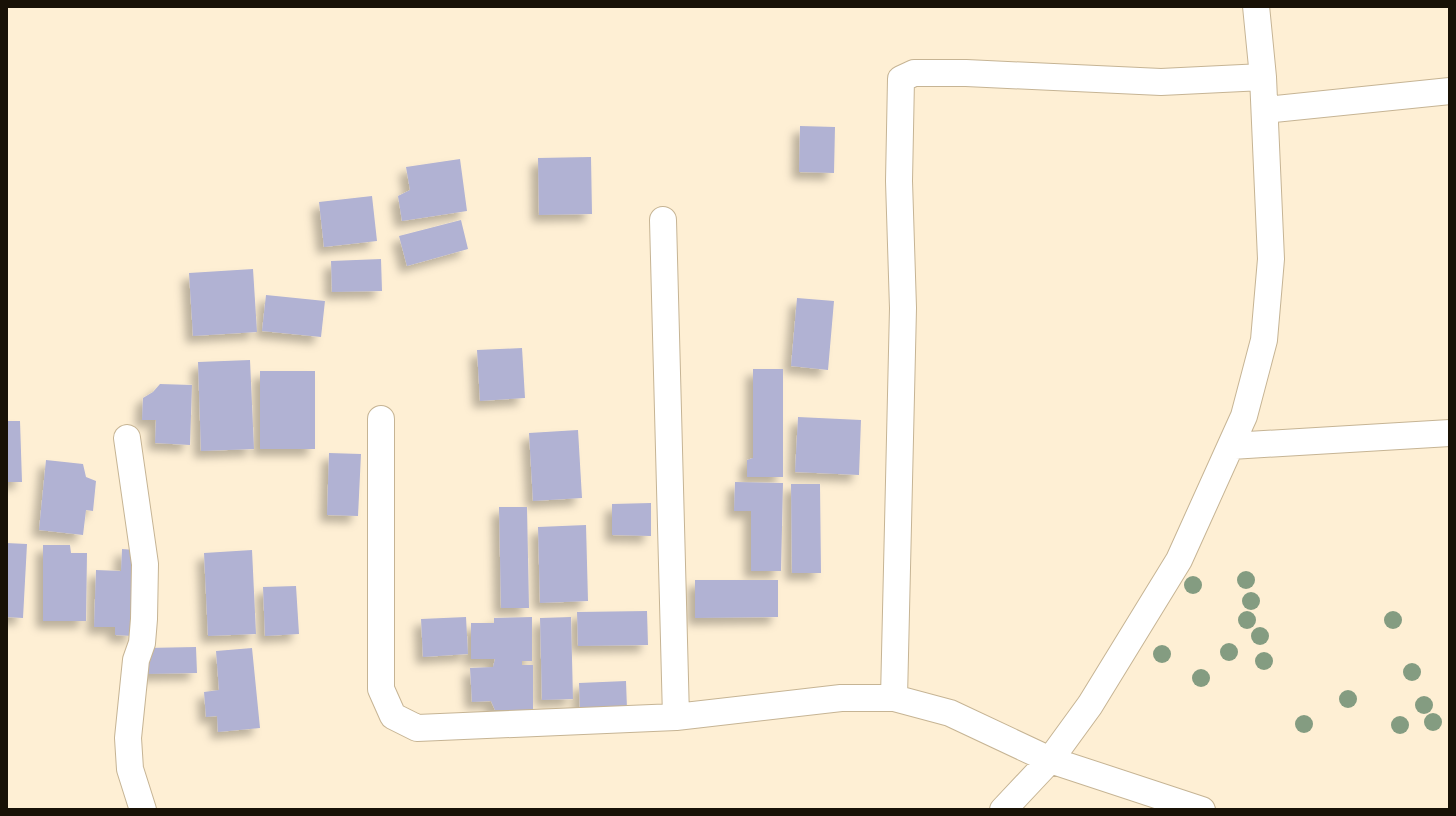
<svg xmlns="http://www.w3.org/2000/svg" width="1456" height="816" font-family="'Golos Text',sans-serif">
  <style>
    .building { fill: #b1b2d3; filter: url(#shadow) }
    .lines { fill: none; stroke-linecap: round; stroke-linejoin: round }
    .minor-casing { stroke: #c6b494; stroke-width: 28 }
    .minor { stroke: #fff; stroke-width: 26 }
    .tree { fill: #849c81 }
  </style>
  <defs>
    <filter id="shadow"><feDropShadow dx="-7" dy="7" stdDeviation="4" flood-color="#0004"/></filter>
  </defs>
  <rect width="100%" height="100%" fill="#feefd4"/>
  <path class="building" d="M800,126L835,127L834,173L799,172Z
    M591,157L592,214L539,215L538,158Z
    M460,159L467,211L402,221L398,196L410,190L406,167Z
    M372,196L377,241L324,247L319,202Z
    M461,220L468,249L407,266L399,236Z
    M381,259L382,291L332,292L331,261Z
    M253,269L257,332L193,336L189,273Z
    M266,295L325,301L321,337L262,331Z
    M797,298L834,301L828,370L791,366Z
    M522,348L525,398L480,401L477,350Z
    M250,360L254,449L201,451L198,362Z
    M753,369H783V477H747V460L753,458Z
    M260,371H315V449H260Z
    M160,384L192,385L190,445L155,443L156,420H142L143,398L153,392Z
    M798,417L861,420L859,475L795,472Z
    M6,421H20L22,482H6Z
    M578,430L582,498L533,501L529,433Z
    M329,453L361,454L358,516L327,515Z
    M46,460L83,464L86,477L96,481L93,511L86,510L83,535L39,530Z
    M735,482L783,483L781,571H751V511H734Z
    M791,484H820L821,573H792Z
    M651,503V536L612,535V504Z
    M499,507H527L529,608H501Z
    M586,525L588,601L540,603L538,527Z
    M6,543L27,544L23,618L6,617Z
    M43,545H70L71,553H87L86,621H43Z
    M122,549L135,550L133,636L115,635V627H94L96,570L121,571Z
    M252,550L256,634L208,636L204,553Z
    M695,580H778V617L695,618Z
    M296,586L299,634L265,636L263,587Z
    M647,611L648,645L578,646L577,612Z
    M466,617L468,654L423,657L421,619Z
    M532,617V661H522V665H533V710H495L491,701L472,702L470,668L493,667L495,659H471V623H494V618Z
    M571,617L573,699L542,700L540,618Z
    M196,647L197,673L147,674L146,648Z
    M252,648L260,728L218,732L217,716L206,717L204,692L219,690L216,651Z
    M626,681L627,709L580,711L579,683Z"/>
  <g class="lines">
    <g class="minor-casing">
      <path id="minor" d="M1265,110L1450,91
        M663,220L676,717
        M381,419V689L393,716L417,728L676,717L841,698H894L950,713L1050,760L1202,810
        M127,438L145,564L144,619L142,643L136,660L128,738L130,769L143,810
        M1231,446L1450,433
        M894,698L903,308L899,181L901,79L914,73H966L1161,82L1263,77
        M1003,810L1050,760L1090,705L1179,560L1244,416L1264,340L1271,259L1263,77L1256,6"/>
    </g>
    <use href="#minor" class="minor"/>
  </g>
  <g class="tree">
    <circle cx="1246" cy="580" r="9"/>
    <circle cx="1193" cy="585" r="9"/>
    <circle cx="1251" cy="601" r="9"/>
    <circle cx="1247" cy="620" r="9"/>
    <circle cx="1393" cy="620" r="9"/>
    <circle cx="1260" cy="636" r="9"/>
    <circle cx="1229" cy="652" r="9"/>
    <circle cx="1162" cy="654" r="9"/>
    <circle cx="1264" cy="661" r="9"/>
    <circle cx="1412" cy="672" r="9"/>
    <circle cx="1201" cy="678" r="9"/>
    <circle cx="1348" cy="699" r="9"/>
    <circle cx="1424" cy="705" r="9"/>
    <circle cx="1433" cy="722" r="9"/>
    <circle cx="1304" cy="724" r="9"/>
    <circle cx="1400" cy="725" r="9"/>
  </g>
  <rect width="1456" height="816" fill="none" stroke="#181106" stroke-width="16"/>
</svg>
